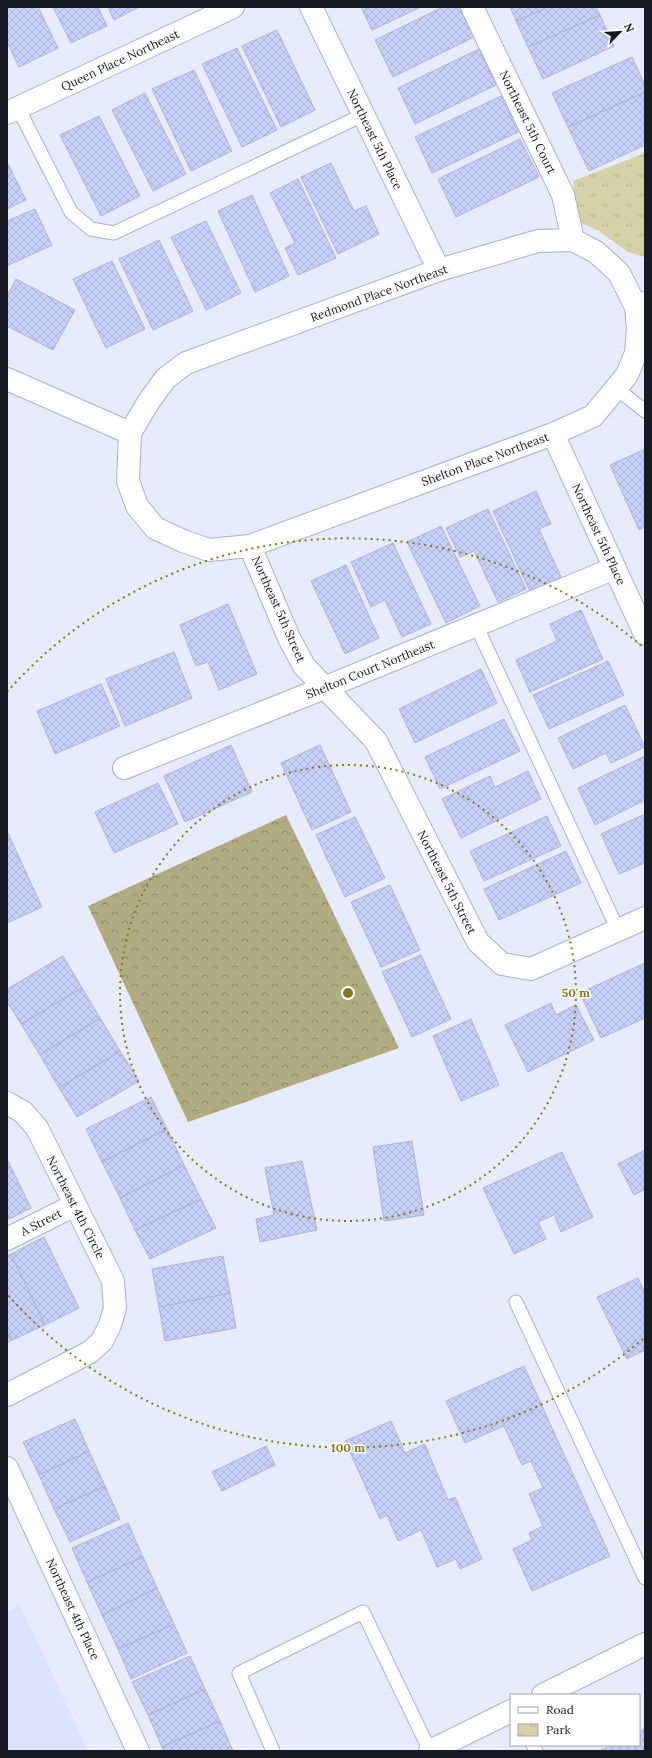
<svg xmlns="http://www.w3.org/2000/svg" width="652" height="1758" font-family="Lora,serif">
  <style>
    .built { fill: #dce3fd }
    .forest { fill: url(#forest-crowns) }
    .park { fill: url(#park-tufts) }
    .building { fill: url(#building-cross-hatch); stroke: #aeb4ce }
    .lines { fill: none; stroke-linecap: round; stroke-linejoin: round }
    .lane-casing { stroke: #a9afc8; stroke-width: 15 }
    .street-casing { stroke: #a9afc8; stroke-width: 24 }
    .secondary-casing { stroke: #a9afc8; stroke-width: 24 }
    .lane { stroke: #fff; stroke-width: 13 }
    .street { stroke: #fff; stroke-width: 22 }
    .secondary { stroke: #fff; stroke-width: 22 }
    .ring { fill: none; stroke: #84781d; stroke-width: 2; stroke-dasharray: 2 4 }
    .labels { text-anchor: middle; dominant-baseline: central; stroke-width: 3; stroke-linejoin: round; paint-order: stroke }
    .street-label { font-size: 12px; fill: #181a23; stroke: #fff }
    .centre { fill: #84781d; stroke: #fff; stroke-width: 2 }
    .ring-label { font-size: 12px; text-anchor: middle; font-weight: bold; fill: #84781d; stroke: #fff; stroke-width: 3; stroke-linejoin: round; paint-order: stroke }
  </style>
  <defs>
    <pattern id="forest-crowns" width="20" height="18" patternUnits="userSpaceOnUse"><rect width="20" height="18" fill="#b0ab81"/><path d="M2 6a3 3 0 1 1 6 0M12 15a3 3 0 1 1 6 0" fill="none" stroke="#8e8a69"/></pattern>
    <pattern id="park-tufts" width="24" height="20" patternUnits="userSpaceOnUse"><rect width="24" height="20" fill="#d6d1a9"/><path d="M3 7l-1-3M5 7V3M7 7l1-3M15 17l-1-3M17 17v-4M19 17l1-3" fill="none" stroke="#b7b391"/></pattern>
    <pattern id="building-cross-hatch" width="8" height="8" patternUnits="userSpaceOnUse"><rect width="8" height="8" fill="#c6d0f9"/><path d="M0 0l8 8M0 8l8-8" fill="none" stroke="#a9b2d5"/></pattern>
  </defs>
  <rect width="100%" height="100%" fill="#e7ebfb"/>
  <path class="built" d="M20,1605L88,1751H7V1611Z"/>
  <path class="forest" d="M286,815L399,1048L188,1122L88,906Z"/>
  <path class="park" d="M645,153V257L628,252L599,231L577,221L573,181Z"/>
  <path class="building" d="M7,7H38L58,48L19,67L7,42Z
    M53,7H98L107,26L71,43Z
    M108,7H139L114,20Z
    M361,7H421L372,30Z
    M443,7H460L474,37L393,77L375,40Z
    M510,7H548L516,21Z
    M548,7H596L600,15L528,47L516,21Z
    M600,15L614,46L543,79L528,47Z
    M277,30L315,110L281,127L242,46Z
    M237,48L277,130L242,147L202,64Z
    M479,49L496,85L415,124L398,88Z
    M632,57L645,85V92L568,127L552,93Z
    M194,70L232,151L191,171L152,89Z
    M645,92V145L589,171L568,127Z
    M145,93L186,174L153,191L112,110Z
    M501,96L518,132L432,173L415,137Z
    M99,116L140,196L101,216L60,135Z
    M520,139L539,177L456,217L438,179Z
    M7,162L26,200L7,209Z
    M331,163L354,211L366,206L379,234L338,254L301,177Z
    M298,179L336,258L298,275L285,248L295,243L270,193Z
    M252,195L289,276L255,292L218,211Z
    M35,209L52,245L7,266V221Z
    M206,221L241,293L206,310L171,237Z
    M159,240L193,311L153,330L119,259Z
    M112,261L145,329L106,348L73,279Z
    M16,279L75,310L53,350L7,326V296Z
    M645,449V527L639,530L610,465Z
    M536,491L551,524L539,529L563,581L532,596L493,511Z
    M488,509L526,589L498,602L474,551L460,557L446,528Z
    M441,526L480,606L446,623L407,542Z
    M393,543L431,624L402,637L385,600L371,607L351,562Z
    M346,565L379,638L345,654L311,581Z
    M228,604L257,674L219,690L208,662L196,666L180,625Z
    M581,610L603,659L530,692L516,660L557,641L550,624Z
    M174,652L192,698L125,726L106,679Z
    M608,661L624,695L549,729L533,695Z
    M481,669L497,703L415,743L399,709Z
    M101,684L120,726L55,754L37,711Z
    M625,705L645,747L611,763L606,753L573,769L558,738Z
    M504,719L520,751L440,789L425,757Z
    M231,745L252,792L185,822L164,776Z
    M320,745L351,812L312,830L281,763Z
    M645,756V800L595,825L578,788Z
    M528,771L541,799L461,838L442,799L490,776L495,787Z
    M158,783L178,824L114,853L95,812Z
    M645,814V863L619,874L601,834Z
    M547,816L561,846L484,881L470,851Z
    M355,817L385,878L345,897L316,835Z
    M7,831L42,907L7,923Z
    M566,851L581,883L499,920L484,889Z
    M390,885L420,950L381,967L351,902Z
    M421,955L451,1019L412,1037L382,972Z
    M63,956L82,988L21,1024L7,1002V989Z
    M645,963V1018L601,1038L580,993Z
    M82,988L100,1018L40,1055L21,1024Z
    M551,1003L556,1015L576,1005L594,1040L528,1072L505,1025Z
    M100,1018L120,1051L59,1088L40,1055Z
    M471,1019L499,1085L461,1101L433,1036Z
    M120,1051L139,1081L77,1117L59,1088Z
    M151,1097L167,1129L102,1162L86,1129Z
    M167,1129L184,1165L120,1198L102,1162Z
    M412,1141L424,1215L384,1221L373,1147Z
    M645,1150V1189L634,1195L618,1164Z
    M562,1152L593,1217L561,1232L554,1215L538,1222L546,1239L514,1254L483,1188Z
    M7,1159L31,1208L7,1220Z
    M302,1161L317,1230L260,1242L256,1219L274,1215L265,1168Z
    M184,1165L201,1199L135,1230L120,1198Z
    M201,1199L216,1228L150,1259L135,1230Z
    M44,1237L79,1308L45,1325L11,1254Z
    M11,1254L45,1325L12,1340L7,1330V1256Z
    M223,1256L230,1293L159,1307L152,1269Z
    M638,1278L645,1293V1350L627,1359L597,1297Z
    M230,1293L236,1328L165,1341L159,1307Z
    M7,1330L12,1340L7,1343Z
    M524,1366L610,1556L532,1591L513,1549L532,1540L529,1533L543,1526L529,1494L543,1488L531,1461L522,1465L504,1426L465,1443L446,1401Z
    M75,1419L89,1451L39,1475L23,1442Z
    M391,1421L405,1453L425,1444L448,1500L455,1497L482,1559L460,1569L456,1559L437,1567L421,1530L398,1541L387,1515L380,1519L345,1441Z
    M266,1446L275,1465L222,1491L212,1472Z
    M89,1451L105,1486L54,1509L39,1475Z
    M105,1486L120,1519L70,1542L54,1509Z
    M128,1523L143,1557L87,1582L72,1548Z
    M143,1557L157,1588L102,1615L87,1582Z
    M157,1588L174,1624L118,1649L102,1615Z
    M174,1624L187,1653L131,1679L118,1649Z
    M190,1656L205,1689L148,1715L132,1682Z
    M205,1689L220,1721L162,1747L148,1715Z
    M220,1721L233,1751H164L162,1747Z
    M645,1729V1751H599L612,1745H639V1732Z"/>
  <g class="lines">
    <g class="lane-casing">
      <path id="lane" d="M18,108L71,212L91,229L114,233L363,115
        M617,389L645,411
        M476,625L618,930
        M516,1302L645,1578
        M533,1745L536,1751
        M273,1751L239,1673L363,1612L430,1751"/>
    </g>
    <g class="street-casing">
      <path id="street" d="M311,7L439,270
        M472,7L563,195L573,240
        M7,113L233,7
        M7,379L130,433L128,481L137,506L155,528L183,541L209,550L250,546L289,638L304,666L376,741L478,942L502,964L531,969L645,918
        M130,433L149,401L166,378L186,363L439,270L538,241L573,240L596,252L619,273L636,307
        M553,434L645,634
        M250,546L553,434L593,416L627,375L636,353L638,328L636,307L645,303
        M124,768L324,688L615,568
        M7,1103L23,1112L37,1128L113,1281L115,1308L110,1325L102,1341L90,1352L7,1395
        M7,1239L75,1205
        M7,1468L138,1751"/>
    </g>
    <g class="secondary-casing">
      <path id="secondary" d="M543,1695L645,1644
        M430,1751L511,1711"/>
    </g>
    <use href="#lane" class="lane"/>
    <use href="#street" class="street"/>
    <use href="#secondary" class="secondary"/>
  </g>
  <g class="ring">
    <circle cx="348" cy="993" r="228"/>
    <path d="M643 1339A455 455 0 0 1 7 1294M7 692A455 455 0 0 1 643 647"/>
  </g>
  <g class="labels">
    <g class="street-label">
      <text transform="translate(120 60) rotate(-25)">Queen Place Northeast</text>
      <text transform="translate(528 122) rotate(64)">Northeast 5th Court</text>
      <text transform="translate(375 139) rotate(64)">Northeast 5th Place</text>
      <text transform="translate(379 293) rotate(-20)">Redmond Place Northeast</text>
      <text transform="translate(485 459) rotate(-20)">Shelton Place Northeast</text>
      <text transform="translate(599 534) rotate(65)">Northeast 5th Place</text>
      <text transform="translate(279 609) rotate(66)">Northeast 5th Street</text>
      <text transform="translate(370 669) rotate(-22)">Shelton Court Northeast</text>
      <text transform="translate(447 882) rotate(63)">Northeast 5th Street</text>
      <text transform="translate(76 1207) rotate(63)">Northeast 4th Circle</text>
      <text transform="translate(41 1222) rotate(-27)">A Street</text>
      <text transform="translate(73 1609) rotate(65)">Northeast 4th Place</text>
    </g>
  </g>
  <circle cx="348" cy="993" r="6" class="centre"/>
  <g class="ring-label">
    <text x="576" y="997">50 m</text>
    <text x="348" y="1452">100 m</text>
  </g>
  <rect width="652" height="1758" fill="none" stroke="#181a23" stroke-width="16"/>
  <rect x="510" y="1694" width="130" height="52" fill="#ffffff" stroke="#a3a3a7"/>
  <rect x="518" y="1707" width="20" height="6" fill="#ffffff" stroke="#a3a3a7"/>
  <text x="546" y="1714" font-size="12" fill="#181a23">Road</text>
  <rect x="518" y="1724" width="20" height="12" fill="url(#park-tufts)" stroke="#a3a3a7"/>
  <text x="546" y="1734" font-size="12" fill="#181a23">Park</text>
  <g transform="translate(620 32) rotate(65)" stroke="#ffffff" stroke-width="3" paint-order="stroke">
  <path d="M0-3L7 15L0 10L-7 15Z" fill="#181a23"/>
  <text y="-6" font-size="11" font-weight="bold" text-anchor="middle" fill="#181a23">N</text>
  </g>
</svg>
